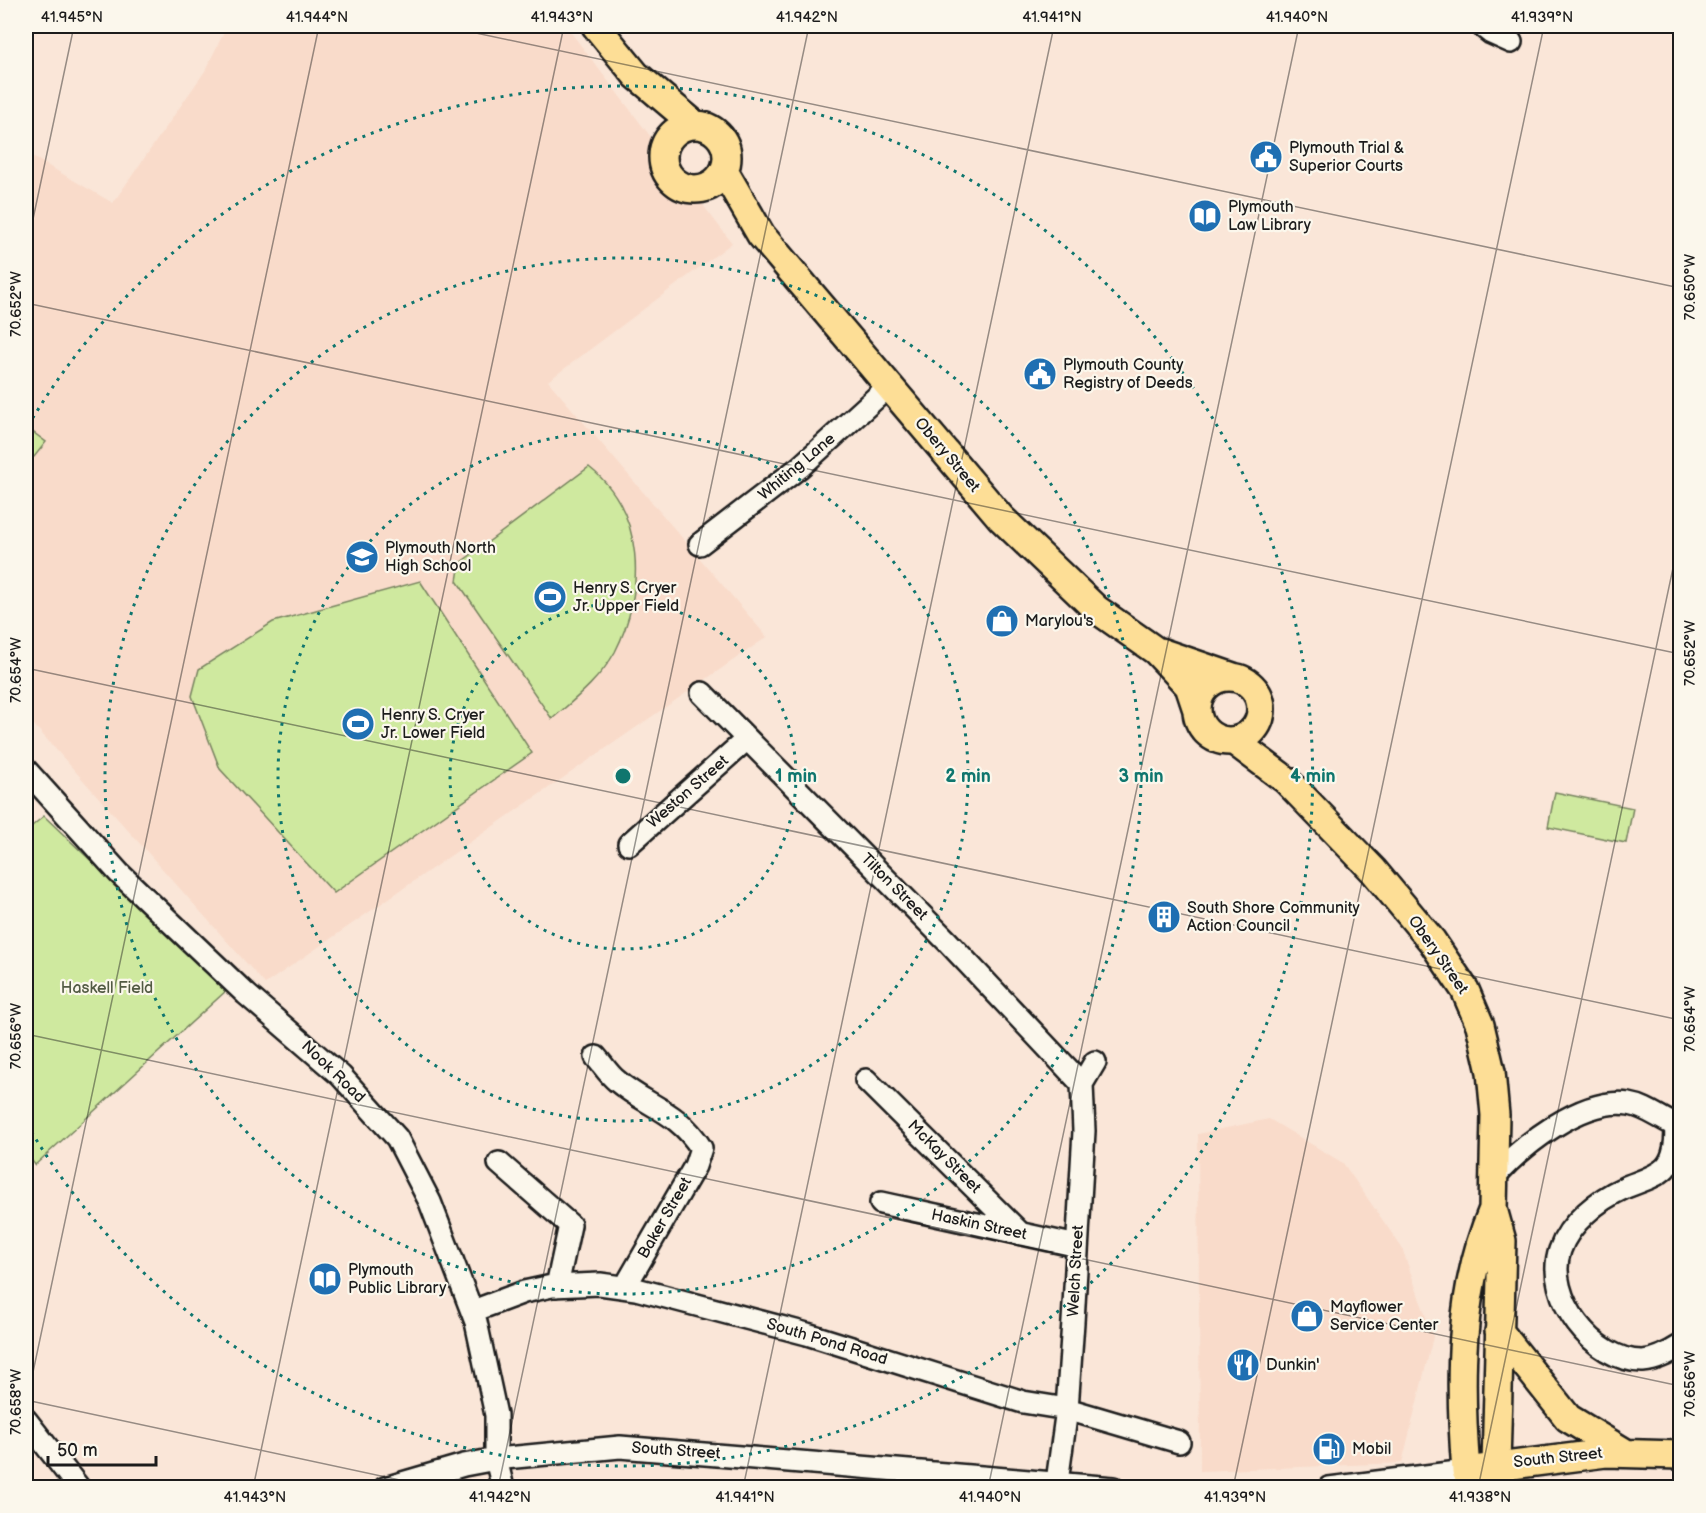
<svg xmlns="http://www.w3.org/2000/svg" width="1706" height="1513" font-family="'Balsamiq Sans',sans-serif">
  <style>
    .built { fill: #f9dbca }
    .green { fill: #cfe99f; stroke: #76825e; stroke-width: 1.5 }
    .lines { fill: none; stroke-linecap: round; stroke-linejoin: round }
    .minor-casing { stroke: #1c1c1c; stroke-width: 26 }
    .major-casing { stroke: #1c1c1c; stroke-width: 32 }
    .minor { stroke: #fbf7ec; stroke-width: 21 }
    .major { stroke: #fdde96; stroke-width: 27 }
    .ticks { fill: none; stroke: #1c1c1c; stroke-width: 1.5; stroke-opacity: 0.45 }
    .ring { fill: none; stroke: #0f766e; stroke-width: 3; stroke-dasharray: 3 6 }
    .labels { text-anchor: middle; dominant-baseline: central; stroke-width: 4.5; stroke-linejoin: round; paint-order: stroke }
    .poi-label { font-size: 16px; fill: #1c1c1c; stroke: #fbf7ec; text-anchor: start }
    .street-label { font-size: 16px; fill: #1c1c1c; stroke: #fbf7ec }
    .park-label { font-size: 16px; fill: #525a43; stroke: #fbf7ec }
    .centre { fill: #0f766e; stroke: #fbf7ec; stroke-width: 3 }
    .ring-label { font-size: 18px; text-anchor: middle; font-weight: bold; fill: #0f766e; stroke: #fbf7ec; stroke-width: 4.5; stroke-linejoin: round; paint-order: stroke }
    .neatline { fill: none; stroke: #1c1c1c; stroke-width: 2 }
    .ticks-label { font-size: 15px; text-anchor: middle; fill: #1c1c1c }
  </style>
  <rect width="100%" height="100%" fill="#fae6d8"/>
  <filter id="ink" filterUnits="userSpaceOnUse"><feTurbulence type="fractalNoise" baseFrequency=".0167" numOctaves="2"/><feDisplacementMap in="SourceGraphic" scale="12" xChannelSelector="R" yChannelSelector="G"/><feConvolveMatrix kernelMatrix="1 2 1 2 8 2 1 2 1" color-interpolation-filters="sRGB"/></filter>
  <g filter="url(#ink)">
    <path class="built" d="M227,26H566L732,243L548,381L767,637L265,984L26,716V153L113,203L205,71Z
      M1269,1119L1343,1163L1402,1248L1433,1337L1402,1463L1200,1471L1198,1134Z"/>
    <path class="green" d="M26,427L46,442L34,457L26,450Z
      M589,467C645,511 646,592 615,652C600,679 575,699 552,719L457,581L460,563Z
      M420,581L532,753L334,893L220,769L192,696L199,669L273,622Z
      M1555,792L1633,808L1626,843L1548,827Z
      M44,816L227,990L35,1165L26,1153V831Z"/>
    <g class="lines">
      <g class="minor-casing">
        <path id="minor" d="M1482,26L1491,33L1511,42
          M700,544L800,467L890,385
          M702,693L947,941L1082,1084
          M26,770L119,873L246,994L341,1076L397,1138L430,1202L476,1322L496,1415V1459L503,1488
          M629,844L747,739
          M596,1057C603,1065 609,1075 617,1081C648,1107 678,1111 701,1148L695,1166L625,1287
          M866,1080L1021,1234
          M1680,1127L1675,1125C1677,1138 1675,1158 1665,1168C1655,1178 1637,1182 1624,1188C1599,1199 1569,1223 1560,1250C1544,1296 1594,1362 1643,1361C1657,1360 1669,1353 1680,1346
          M499,1163L570,1225L557,1286
          M1494,1177C1523,1145 1582,1097 1629,1104C1647,1107 1659,1118 1675,1125
          M881,1203L1077,1246
          M473,1311L524,1292L552,1286L600,1284L636,1289L807,1334L1023,1402L1067,1409L1179,1442
          M26,1420L79,1488
          M1057,1482L1067,1409L1073,1322L1084,1131L1082,1084L1095,1062
          M385,1488L464,1465L496,1459L620,1447L1114,1488
          M1329,1488L1466,1471"/>
      </g>
      <g class="major-casing">
        <path id="major" d="M596,26L636,75L694,124
          M663 157a32 32 0 1 1 64 0a32 32 0 1 1-64 0Z
          M724,171L761,235L1001,518L1096,609L1156,651L1189,686L1197,710
          M1160,652L1233,677
          M1197 709a32 32 0 1 1 64 0a32 32 0 1 1-64 0Z
          M1234,741L1286,780L1373,870L1432,941L1465,990L1480,1025L1491,1072L1495,1115L1493,1209L1502,1241L1496,1465
          M1493,1209C1458,1292 1459,1383 1466,1471L1606,1453L1680,1455
          M1499,1331L1568,1418L1624,1452"/>
      </g>
      <use href="#minor" class="minor"/>
      <use href="#major" class="major"/>
    </g>
  </g>
  <path class="ticks" d="M443,26L1680,288M26,252L74,26M26,303L1680,654M26,668L1680,1020M26,1034L1680,1386M26,1400L437,1488M26,1405L319,26M253,1488L564,26M498,1488L809,26M743,1488L1054,26M988,1488L1299,26M1233,1488L1544,26M1478,1488L1680,535"/>
  <g class="ring">
    <circle cx="623" cy="776" r="173"/>
    <circle cx="623" cy="776" r="345"/>
    <circle cx="623" cy="776" r="518"/>
    <path d="M28 426A690 690 0 1 1 28 1126"/>
  </g>
  <defs>
    <g id="civic-disc" transform="scale(1.725)"><circle r="9.5" fill="#1f6fb2" stroke="#fbf7ec"/><path d="M-.6-6.5H3V-4.5H.6V-3L4-1V1h2V6H-6V1h2V-1L-.6-3ZM-1.2 2.5V6h2.4V2.5Z" fill="#fff"/></g>
    <g id="library-disc" transform="scale(1.725)"><circle r="9.5" fill="#1f6fb2" stroke="#fbf7ec"/><path d="M-6-4Q-3-5.5-.7-3.5V5Q-3 3-6 4ZM6-4Q3-5.5 .7-3.5V5Q3 3 6 4Z" fill="#fff"/></g>
    <g id="school-disc" transform="scale(1.725)"><circle r="9.5" fill="#1f6fb2" stroke="#fbf7ec"/><path d="M0-5L7-2L0 1L-7-2ZM-4 1L0 2.5L4 1V4Q0 6-4 4Z" fill="#fff"/></g>
    <g id="stadium-disc" transform="scale(1.725)"><circle r="9.5" fill="#1f6fb2" stroke="#fbf7ec"/><path d="M0-5a6.5 5 0 1 0 0 10a6.5 5 0 1 0 0-10ZM-3.5-1.8h7v3.6h-7Z" fill="#fff"/></g>
    <g id="shop-disc" transform="scale(1.725)"><circle r="9.5" fill="#1f6fb2" stroke="#fbf7ec"/><path d="M-5-2.5h2.3a2.7 3.5 0 0 1 5.4 0H5L5.5 6h-11ZM-1.5-2.5h3a1.5 2.3 0 0 0-3 0Z" fill="#fff"/></g>
    <g id="building-disc" transform="scale(1.725)"><circle r="9.5" fill="#1f6fb2" stroke="#fbf7ec"/><path d="M-4-6H4V6H1V3H-1V6H-4ZM-2.5-4.3h1.7v1.8h-1.7ZM.8-4.3h1.7v1.8H.8ZM-2.5-1h1.7V.8h-1.7ZM.8-1h1.7V.8H.8Z" fill="#fff"/></g>
    <g id="restaurant-disc" transform="scale(1.725)"><circle r="9.5" fill="#1f6fb2" stroke="#fbf7ec"/><path d="M-5-6h1v4h1v-4h1v4h1v-4h1v5L-1.5 .5V6h-2V.5L-5-1ZM5-6V6H3V1.5H1.5Q1.5-4 5-6Z" fill="#fff"/></g>
    <g id="fuel-disc" transform="scale(1.725)"><circle r="9.5" fill="#1f6fb2" stroke="#fbf7ec"/><path d="M-5.5-6h7V0h2V4h1.3V-2.5L3-4.5l.8-.8L6-3V5H2.5V1h-1V6h-7ZM-4.2-4.7v3.2H.2V-4.7Z" fill="#fff"/></g>
  </defs>
  <g fill-rule="evenodd">
    <use href="#civic-disc" x="1266" y="157"/>
    <use href="#library-disc" x="1205" y="216"/>
    <use href="#civic-disc" x="1040" y="374"/>
    <use href="#school-disc" x="362" y="557"/>
    <use href="#stadium-disc" x="550" y="597"/>
    <use href="#shop-disc" x="1002" y="621"/>
    <use href="#stadium-disc" x="358" y="724"/>
    <use href="#building-disc" x="1164" y="917"/>
    <use href="#library-disc" x="325" y="1279"/>
    <use href="#shop-disc" x="1307" y="1316"/>
    <use href="#restaurant-disc" x="1243" y="1365"/>
    <use href="#fuel-disc" x="1329" y="1449"/>
  </g>
  <g class="labels">
    <g class="poi-label">
      <text x="1289" y="148">Plymouth Trial &amp;<tspan x="1289" dy="18">Superior Courts</tspan></text>
      <text x="1228" y="207">Plymouth<tspan x="1228" dy="18">Law Library</tspan></text>
      <text x="1063" y="365">Plymouth County<tspan x="1063" dy="18">Registry of Deeds</tspan></text>
      <text x="385" y="548">Plymouth North<tspan x="385" dy="18">High School</tspan></text>
      <text x="573" y="588">Henry S. Cryer<tspan x="573" dy="18">Jr. Upper Field</tspan></text>
      <text x="1025" y="621">Marylou's</text>
      <text x="381" y="715">Henry S. Cryer<tspan x="381" dy="18">Jr. Lower Field</tspan></text>
      <text x="1187" y="908">South Shore Community<tspan x="1187" dy="18">Action Council</tspan></text>
      <text x="348" y="1270">Plymouth<tspan x="348" dy="18">Public Library</tspan></text>
      <text x="1330" y="1307">Mayflower<tspan x="1330" dy="18">Service Center</tspan></text>
      <text x="1266" y="1365">Dunkin'</text>
      <text x="1352" y="1449">Mobil</text>
    </g>
    <g class="street-label">
      <text transform="translate(947 455) rotate(50)">Obery Street</text>
      <text transform="translate(797 467) rotate(-40)">Whiting Lane</text>
      <text transform="translate(688 792) rotate(-41)">Weston Street</text>
      <text transform="translate(894 887) rotate(45)">Tilton Street</text>
      <text transform="translate(1438 955) rotate(55)">Obery Street</text>
      <text transform="translate(333 1072) rotate(44)">Nook Road</text>
      <text transform="translate(944 1157) rotate(45)">McKay Street</text>
      <text transform="translate(665 1218) rotate(-60)">Baker Street</text>
      <text transform="translate(979 1225) rotate(12)">Haskin Street</text>
      <text transform="translate(1076 1271) rotate(-87)">Welch Street</text>
      <text transform="translate(827 1342) rotate(17)">South Pond Road</text>
      <text transform="translate(676 1451) rotate(4)">South Street</text>
      <text transform="translate(1558 1458) rotate(-6)">South Street</text>
    </g>
    <g class="park-label">
      <text x="107" y="988">Haskell Field</text>
    </g>
  </g>
  <circle cx="623" cy="776" r="9" class="centre"/>
  <g class="ring-label">
    <text x="796" y="782">1 min</text>
    <text x="968" y="782">2 min</text>
    <text x="1141" y="782">3 min</text>
    <text x="1313" y="782">4 min</text>
  </g>
  <rect width="1706" height="1513" fill="none" stroke="#fbf7ec" stroke-width="66"/>
  <path d="M48 1456v9h108v-9" fill="none" stroke="#1c1c1c" stroke-width="3"/>
  <text x="57" y="1456" font-size="18" fill="#1c1c1c" stroke="#fbf7ec" stroke-width="4.5" paint-order="stroke">50 m</text>
  <rect x="33" y="33" width="1640" height="1447" class="neatline"/>
  <g class="ticks-label">
    <text x="72" y="22">41.945°N</text>
    <text x="317" y="22">41.944°N</text>
    <text x="562" y="22">41.943°N</text>
    <text x="807" y="22">41.942°N</text>
    <text x="1052" y="22">41.941°N</text>
    <text x="1297" y="22">41.940°N</text>
    <text x="1542" y="22">41.939°N</text>
    <text transform="translate(1690 287) rotate(-90)" y="5">70.650°W</text>
    <text transform="translate(16 304) rotate(-90)" y="5">70.652°W</text>
    <text transform="translate(1690 653) rotate(-90)" y="5">70.652°W</text>
    <text transform="translate(16 670) rotate(-90)" y="5">70.654°W</text>
    <text transform="translate(1690 1019) rotate(-90)" y="5">70.654°W</text>
    <text transform="translate(16 1036) rotate(-90)" y="5">70.656°W</text>
    <text transform="translate(1690 1384) rotate(-90)" y="5">70.656°W</text>
    <text transform="translate(16 1402) rotate(-90)" y="5">70.658°W</text>
    <text x="255" y="1502">41.943°N</text>
    <text x="500" y="1502">41.942°N</text>
    <text x="745" y="1502">41.941°N</text>
    <text x="990" y="1502">41.940°N</text>
    <text x="1235" y="1502">41.939°N</text>
    <text x="1480" y="1502">41.938°N</text>
  </g>
</svg>
